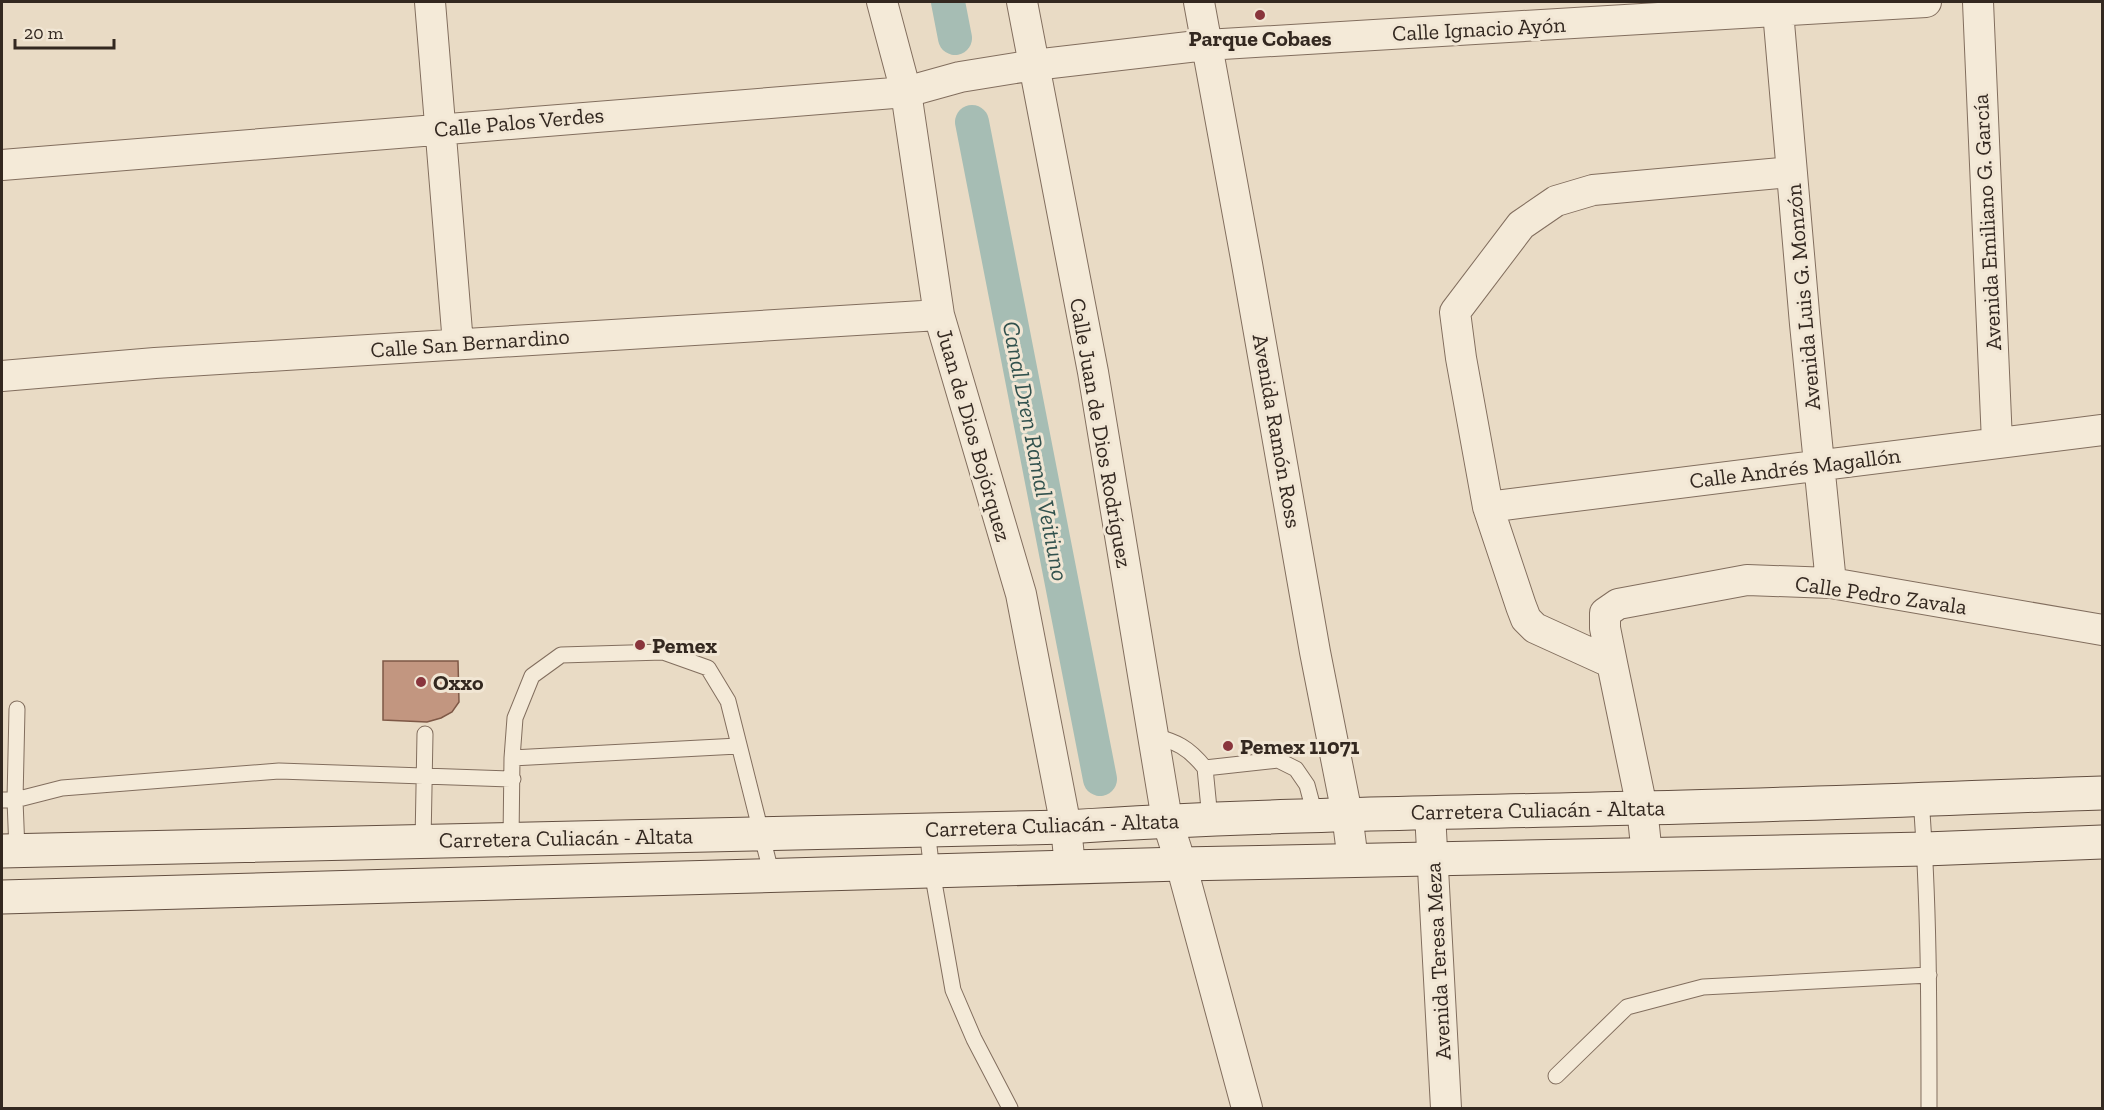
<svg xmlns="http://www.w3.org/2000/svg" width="2104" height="1110" font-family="'Zilla Slab',serif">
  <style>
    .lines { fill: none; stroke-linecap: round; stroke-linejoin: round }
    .canal { stroke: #a6bdb4; stroke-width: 34 }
    .building { fill: #c29680; stroke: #7e5846; stroke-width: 1.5 }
    .service-casing { stroke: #826e5e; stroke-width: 17 }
    .minor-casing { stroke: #826e5e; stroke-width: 32 }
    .secondary-casing { stroke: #634f41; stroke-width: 35 }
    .service { stroke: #f4ead8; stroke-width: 15 }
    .minor { stroke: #f4ead8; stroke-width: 30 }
    .secondary { stroke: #f4ead8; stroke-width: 33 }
    .poi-dot { fill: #89353c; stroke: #f1e6d4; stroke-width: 2 }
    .labels { text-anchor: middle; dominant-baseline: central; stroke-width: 6; stroke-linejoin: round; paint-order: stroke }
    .street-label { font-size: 22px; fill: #332820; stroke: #f1e6d4 }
    .poi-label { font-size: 22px; font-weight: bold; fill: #332820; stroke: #f1e6d4; text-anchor: start }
    .water-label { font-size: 24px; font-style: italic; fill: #31514d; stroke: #f1e6d4 }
  </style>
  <rect width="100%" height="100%" fill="#e9dbc5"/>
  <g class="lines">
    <path class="canal" d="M948,2L955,38
      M972,122L1100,779"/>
  </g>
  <path class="building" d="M383,661H458L459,702L452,712L441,718L427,722L383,720Z"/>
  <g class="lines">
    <g class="service-casing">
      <path id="service" d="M17,709L15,800L17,851
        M1151,735C1177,742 1188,747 1205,768
        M512,758L738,746
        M1921,799C1929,902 1929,1005 1929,1108
        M2,800H15L62,788L279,771L513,779
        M1210,819L1205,768L1278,760L1296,769L1307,785L1315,815
        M927,830L932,871L953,990L974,1039L1010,1108
        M511,840L512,758L515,718L532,676L561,655L663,652L708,668L728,701L772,876
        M423,842L425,734
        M1556,1076L1627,1007L1703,987L1929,975"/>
    </g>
    <g class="minor-casing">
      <path id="minor" d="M430,2L458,344
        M882,2L906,92L939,315L1021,594L1066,827L1070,867
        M1022,2L1093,372L1167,820L1181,864L1247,1108
        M1199,2L1247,264L1315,652L1347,814L1353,861
        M1978,2L1997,442
        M1778,11L1805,324L1831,583
        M2,165L906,92L960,77L1034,65L1206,45L1926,2
        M2,376L155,363L939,315
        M1488,507L2102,430
        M1612,663L1605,628V613L1618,604L1747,580L1831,583L2102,630
        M1430,813L1446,1108
        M1647,855L1642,808L1612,663L1535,628L1526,619L1521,606L1488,507L1461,358L1455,312L1521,225L1556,201L1593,190L1791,172"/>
    </g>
    <g class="secondary-casing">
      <path id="secondary" d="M2,851L1066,827C1257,814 1448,813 1639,808C1793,805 1948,798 2102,793
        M2,897L1181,864L1925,849L2102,842"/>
    </g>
    <use href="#service" class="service"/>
    <use href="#minor" class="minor"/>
    <use href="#secondary" class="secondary"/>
  </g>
  <g class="poi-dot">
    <circle cx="1260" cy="15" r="6"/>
    <circle cx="640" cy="645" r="6"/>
    <circle cx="421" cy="682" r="6"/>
    <circle cx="1228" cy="746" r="6"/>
  </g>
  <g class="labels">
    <g class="street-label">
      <text transform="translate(1479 29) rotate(-3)">Calle Ignacio Ayón</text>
      <text transform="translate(519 122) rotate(-5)">Calle Palos Verdes</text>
      <text transform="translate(1987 222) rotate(-93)">Avenida Emiliano G. García</text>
      <text transform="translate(1803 297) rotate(-95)">Avenida Luis G. Monzón</text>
      <text transform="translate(470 343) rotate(-4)">Calle San Bernardino</text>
      <text transform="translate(1277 431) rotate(80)">Avenida Ramón Ross</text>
      <text transform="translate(1101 433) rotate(80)">Calle Juan de Dios Rodríguez</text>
      <text transform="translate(974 435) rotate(74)">Juan de Dios Bojórquez</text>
      <text transform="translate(1795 468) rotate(-7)">Calle Andrés Magallón</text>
      <text transform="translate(1881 595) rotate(8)">Calle Pedro Zavala</text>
      <text transform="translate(1538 810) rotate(-1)">Carretera Culiacán - Altata</text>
      <text transform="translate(1052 825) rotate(-2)">Carretera Culiacán - Altata</text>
      <text transform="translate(566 838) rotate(-1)">Carretera Culiacán - Altata</text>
      <text transform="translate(1438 961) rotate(-93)">Avenida Teresa Meza</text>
    </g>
    <g class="poi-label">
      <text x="1260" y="38" text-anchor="middle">Parque Cobaes</text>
      <text x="652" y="645">Pemex</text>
      <text x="433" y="682">Oxxo</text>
      <text x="1240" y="746">Pemex 11071</text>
    </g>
    <g class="water-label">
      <text transform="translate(1036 451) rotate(79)">Canal Dren Ramal Veitiuno</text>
    </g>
  </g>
  <rect width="2104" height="1110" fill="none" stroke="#332820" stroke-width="6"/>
  <path d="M15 39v9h99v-9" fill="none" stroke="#332820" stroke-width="3"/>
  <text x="24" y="39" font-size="18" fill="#332820" stroke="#f1e6d4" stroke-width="4.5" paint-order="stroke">20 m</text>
</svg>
